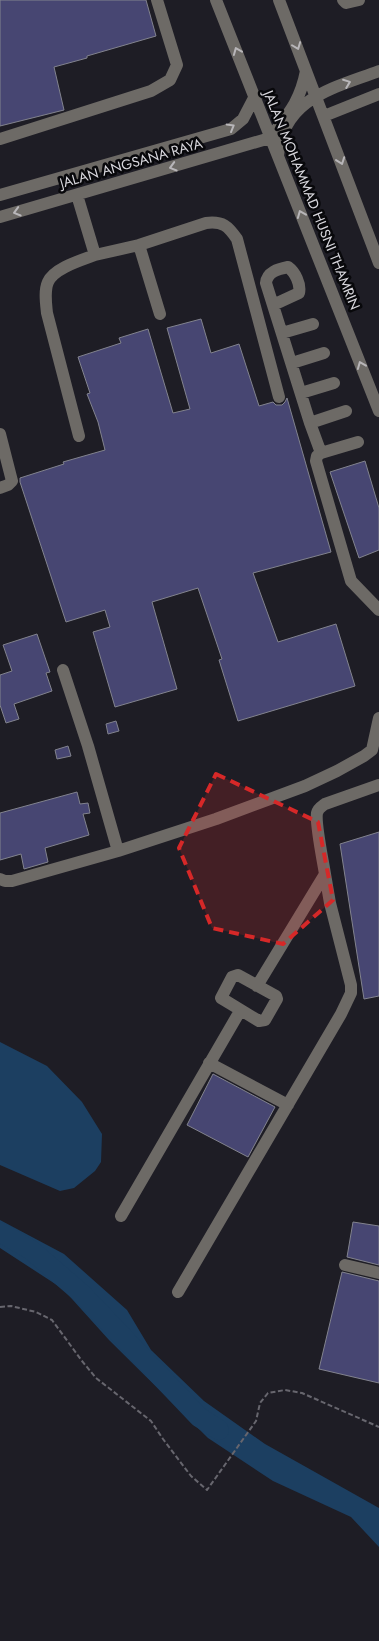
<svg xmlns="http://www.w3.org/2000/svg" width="379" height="1641" font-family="Jost,sans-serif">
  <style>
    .water { fill: #1c3f61 }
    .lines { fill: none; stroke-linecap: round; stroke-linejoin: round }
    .river { stroke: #1c3f61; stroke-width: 20 }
    .building { fill: #474672; stroke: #82838e }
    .path { stroke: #67666e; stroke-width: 2; stroke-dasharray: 5 2.5; stroke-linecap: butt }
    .minor { stroke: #6d6a66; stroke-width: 12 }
    .oneway { stroke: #b8b6b9 }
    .marked { fill: #d62828; fill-opacity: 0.2; stroke: #d62828; stroke-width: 4; stroke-dasharray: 10 6; stroke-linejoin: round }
    .labels { text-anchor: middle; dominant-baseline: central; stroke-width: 5; stroke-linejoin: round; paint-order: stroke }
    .street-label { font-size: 14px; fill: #d8d7dd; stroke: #08080b }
  </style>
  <rect width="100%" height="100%" fill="#1e1d25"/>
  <path class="water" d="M0,1042L47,1066L82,1102L102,1134L101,1162L95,1171L74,1188L60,1191L0,1165Z
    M0,1220L64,1254L127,1310L151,1350L204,1401L265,1444L379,1508V1547L351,1517L273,1481L208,1438L109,1340L63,1289L0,1248Z"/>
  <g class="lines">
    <path class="river" d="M0,1232L31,1250L81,1293L199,1417L219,1430"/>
  </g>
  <path class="building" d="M0,0H146L156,36L87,56V58L54,67L64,110L0,126Z
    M201,319L211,353L239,344L259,406L273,402L276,405H282L285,402L287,398L331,552L253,573L278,642L336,624L355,686L238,721L219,660L222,659L198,588L152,602L177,689L115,707L93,632L110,627L105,610L66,622L20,482V478L64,464L63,462L105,450L98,422L87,394L90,393L78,357L121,343L119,338L148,329L173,413L190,409L167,328Z
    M365,461L379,508V550L359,558L330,472Z
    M37,634L50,672L46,673L52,691L14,704L19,719L6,723L0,705V675L12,671L3,645Z
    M116,721L119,731L108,734L106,724Z
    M68,746L71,756L57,759L55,750Z
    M77,792L80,804L88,803L90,813L83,814L89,835L45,848L48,862L24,869L21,854L0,860V813Z
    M379,832V996L364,999L340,844Z
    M213,1074L275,1107L248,1157L187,1125Z
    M353,1222L379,1226V1265L347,1257Z
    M342,1272L379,1281V1383L319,1369Z"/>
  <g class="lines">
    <path class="path" d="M0,1307L11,1306L36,1312L52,1320L82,1361L96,1378L151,1421L163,1439L191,1476L207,1490L256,1421L260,1403L268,1393L285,1390L302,1393L379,1427"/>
    <path class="minor" d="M216,0L379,411
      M279,0L379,263
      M343,0L346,3L359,0
      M324,116L379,94
      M0,139L151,91L170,80L177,65L157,0
      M278,156C283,98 334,88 379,71
      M0,195L231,129L243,119L255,96
      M77,195L95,255L139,245L206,223C223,221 228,226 237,239L279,397
      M0,217L270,138C288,114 300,102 306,71
      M139,245L160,314
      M273,305L299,293C301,284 295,272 288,267C278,269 267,272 266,283L310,423L321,453
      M282,333L313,324
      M292,363L324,353
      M301,393L334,383
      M310,423L346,411
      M0,434L12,481L8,485L0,488
      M79,436L47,313C46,303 44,291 48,282C54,268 82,260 95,255
      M358,442L321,453L317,456L316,461L351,581L379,610
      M63,670L88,746L118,851
      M325,874C323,861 315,823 317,813C318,808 321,807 325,804L379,785
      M0,879L5,881H12L118,851L216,819L305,786L337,771L364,756L372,750L379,718
      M238,975L276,996L277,999L265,1020L259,1021L221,998L232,977Z
      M209,1063L288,1105
      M121,1216L240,1011
      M345,1265L379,1273
      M178,1292L341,1014L351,993V985L330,903L325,874L257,986"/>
  </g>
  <defs><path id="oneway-chevron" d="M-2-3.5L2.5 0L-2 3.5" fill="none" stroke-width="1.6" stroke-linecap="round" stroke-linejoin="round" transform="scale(1.25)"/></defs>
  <g class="oneway">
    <use href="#oneway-chevron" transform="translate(297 46) rotate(69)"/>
    <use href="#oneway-chevron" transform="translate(237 51) rotate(-112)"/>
    <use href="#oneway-chevron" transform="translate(347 83) rotate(-21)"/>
    <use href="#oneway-chevron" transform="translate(231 127) rotate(-30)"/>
    <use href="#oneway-chevron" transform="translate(341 161) rotate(70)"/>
    <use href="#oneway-chevron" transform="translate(173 167) rotate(164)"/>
    <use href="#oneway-chevron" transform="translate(17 212) rotate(164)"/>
    <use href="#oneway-chevron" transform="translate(301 214) rotate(-112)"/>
    <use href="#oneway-chevron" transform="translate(361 365) rotate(-112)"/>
  </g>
  <path class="marked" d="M216,774L318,822L333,900L283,944L212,928L179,848Z"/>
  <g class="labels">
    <g class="street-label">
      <text transform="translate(131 163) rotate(-16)">JALAN ANGSANA RAYA</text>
      <text transform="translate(312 200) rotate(68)">JALAN MOHAMMAD HUSNI THAMRIN</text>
    </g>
  </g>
</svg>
